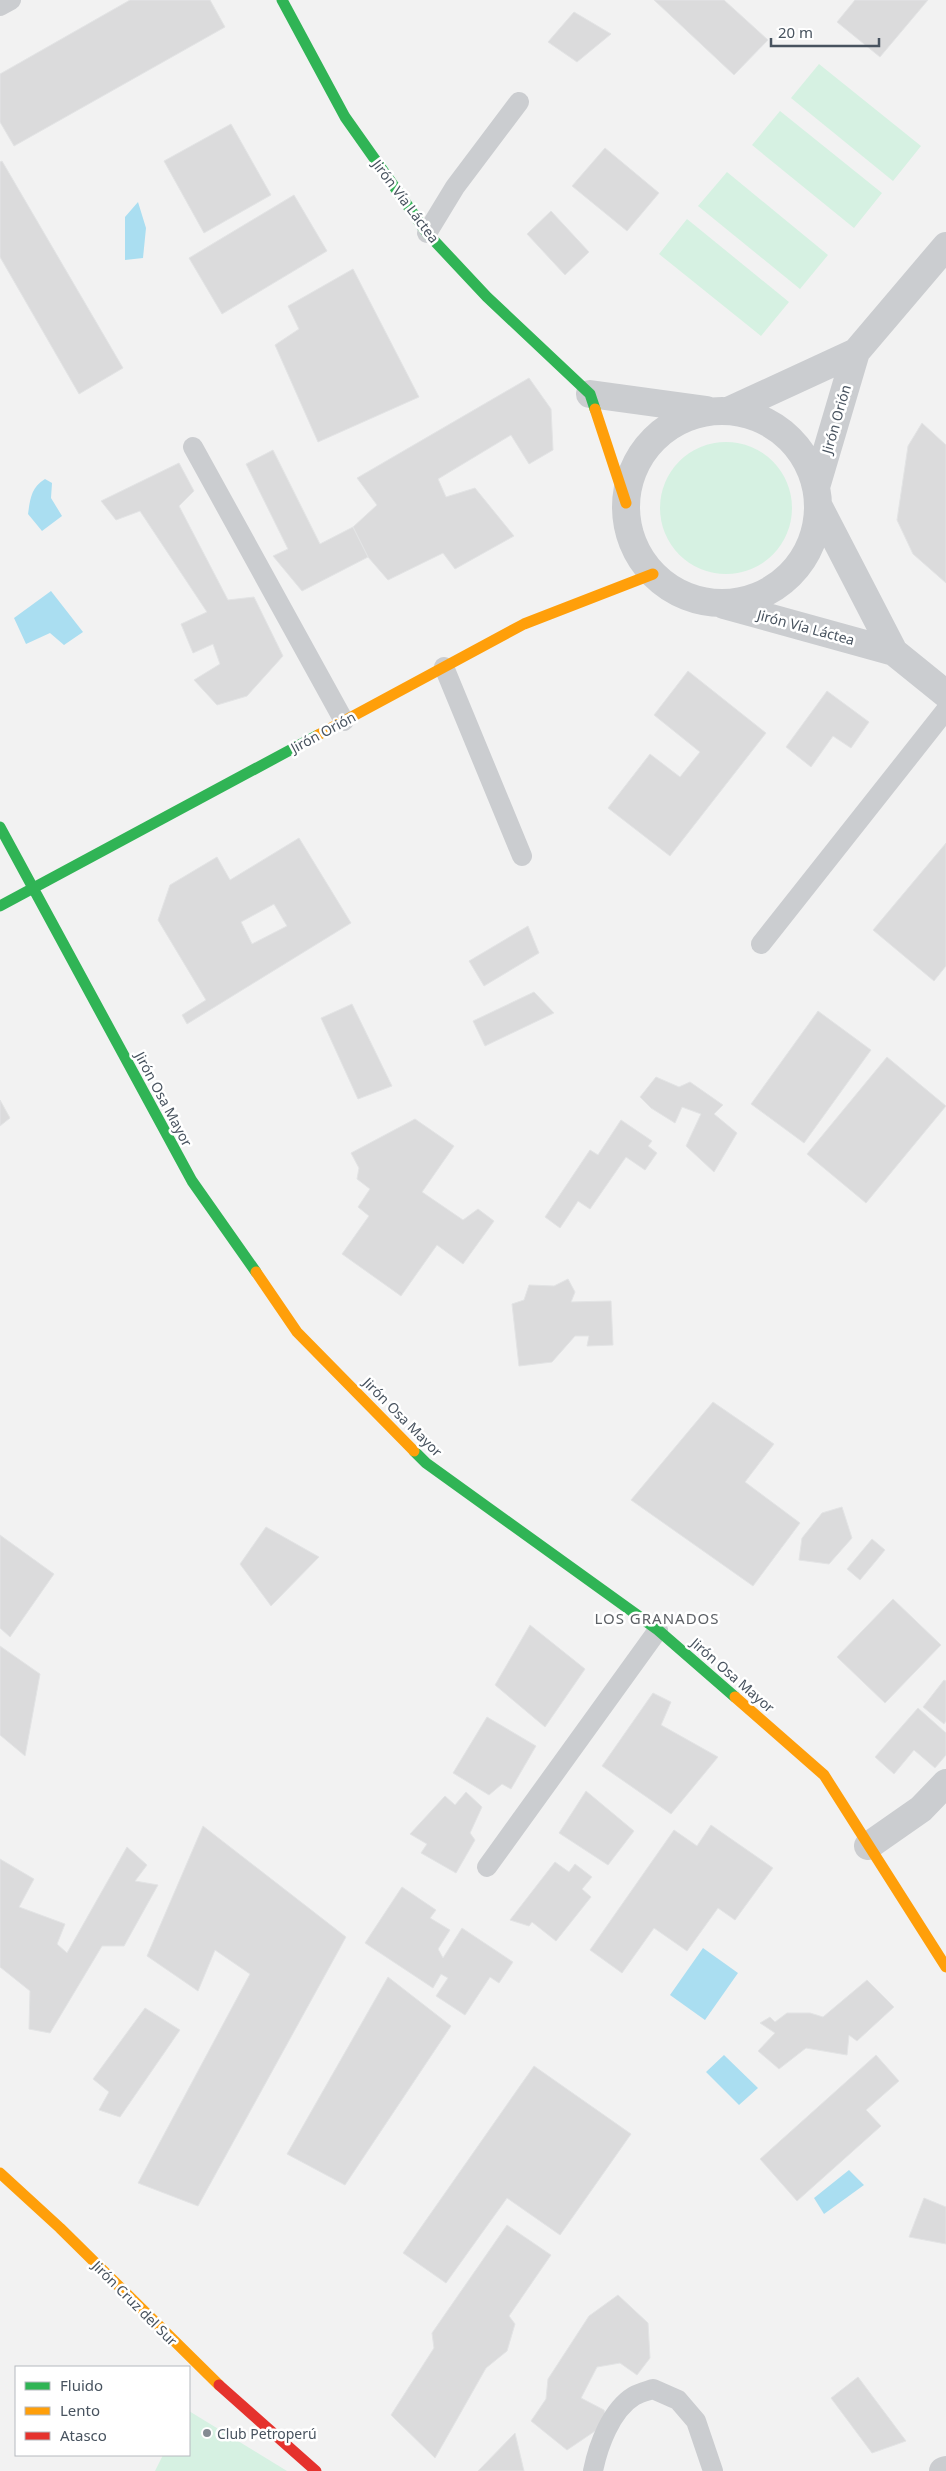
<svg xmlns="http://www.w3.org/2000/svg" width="946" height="2471" font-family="'Noto Sans',sans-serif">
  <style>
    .green { fill: #d6f1e2 }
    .water { fill: #aadef1 }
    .building { fill: #dbdbdc; stroke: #e3e4e5; fill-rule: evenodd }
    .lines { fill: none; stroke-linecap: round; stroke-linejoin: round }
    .lane { stroke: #cbcdd0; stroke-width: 20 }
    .street { stroke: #cbcdd0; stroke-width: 28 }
    .fast { stroke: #30b455; stroke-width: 11 }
    .slow { stroke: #ff9f0a; stroke-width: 11 }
    .jam { stroke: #e5322d; stroke-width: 11 }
    .poi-dot { fill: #848b92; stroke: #fff; stroke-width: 2 }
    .labels { text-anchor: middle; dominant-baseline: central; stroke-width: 5; stroke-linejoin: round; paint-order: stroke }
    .street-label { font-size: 14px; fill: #48535f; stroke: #fff }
    .poi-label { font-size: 14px; fill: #48535f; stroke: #fff; text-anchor: start }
    .neighbourhood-label { font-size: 15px; letter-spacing: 1px; fill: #5d6166; stroke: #fff }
  </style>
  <rect width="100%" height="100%" fill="#f2f2f2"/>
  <path class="green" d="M819,64L921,146L893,181L791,98Z
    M780,111L882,193L854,228L752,145Z
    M727,172L828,255L800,289L698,206Z
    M687,219L789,302L761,336L659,254Z
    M660 508a66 66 0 1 1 132 0a66 66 0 1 1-132 0Z
    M189,2411L287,2471H155L163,2455H189Z"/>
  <path class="water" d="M138,202L146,228L143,258L125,260V217Z
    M45,479L52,483L51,498L62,516L42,531L28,514C30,500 31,487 45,479Z
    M51,591L83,632L64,645L50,633L26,644L14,618Z
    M703,1948L738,1973L705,2020L670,1995Z
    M724,2055L758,2088L739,2105L706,2072Z
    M849,2170L864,2185L824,2214L814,2198Z"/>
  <path class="building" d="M130,0H210L225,27L14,146L0,122V74Z
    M654,0H724L768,40L734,75Z
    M855,0H928L880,57L837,22Z
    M574,12L611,34L577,62L548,42Z
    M231,124L271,195L204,233L164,161Z
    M605,148L659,193L627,231L572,186Z
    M2,161L123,368L79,394L0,257V162Z
    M294,195L327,251L222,314L189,258Z
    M551,211L589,252L565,275L527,234Z
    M353,269L419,397L318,442L275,345L299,329L288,306Z
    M529,378L551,409L553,450L529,464L511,435L438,479L446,497L475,488L514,536L455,569L443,553L388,580L368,557L353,527L377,505L357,478Z
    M922,423L946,445V583L913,554L897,520L908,446Z
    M273,450L320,544L353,527L368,557L302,591L273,556L288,549L246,464Z
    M179,463L194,491L179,506L228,600L254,597L283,656L247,696L217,705L194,680L220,664L213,644L193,653L181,624L207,612L140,511L116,520L101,501Z
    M688,671L766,733L670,856L608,808L650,754L680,777L700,752L654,715Z
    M827,691L869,722L851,748L833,736L811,767L786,747Z
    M299,838L351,923L187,1024L182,1015L206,1000L158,920L170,885L217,857L230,880ZM274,904L287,926L252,944L241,922Z
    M946,843V966L934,981L873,930Z
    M528,926L539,953L484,986L469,961Z
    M534,992L554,1013L485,1046L473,1021Z
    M352,1004L392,1086L358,1099L321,1018Z
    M818,1011L871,1050L804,1143L751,1104Z
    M887,1057L946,1106L866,1203L807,1154Z
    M656,1077L679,1087L690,1082L723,1105L714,1114L737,1133L714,1172L686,1146L701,1114L682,1107L675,1123L651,1108L640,1097Z
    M0,1100L10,1118L0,1126Z
    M415,1119L454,1146L422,1192L463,1220L478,1209L494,1221L463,1264L437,1245L401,1296L342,1254L369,1216L358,1207L370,1189L357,1179L359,1168L351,1153Z
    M621,1120L652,1141L648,1146L657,1153L645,1170L626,1157L590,1209L578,1201L560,1228L545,1217L590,1150L598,1155Z
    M568,1279L575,1292L571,1302L611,1301L613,1345L587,1346L589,1336H575L552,1362L519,1366L512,1304L524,1300L529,1285L554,1286Z
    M713,1402L774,1444L745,1482L800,1523L753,1586L631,1500Z
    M842,1507L852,1538L829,1564L799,1560L802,1538L822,1513Z
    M266,1527L319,1557L271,1606L240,1564Z
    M0,1535L54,1574L10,1637L0,1628Z
    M872,1539L885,1550L860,1580L847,1569Z
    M893,1599L941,1645L885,1703L837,1657Z
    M530,1625L585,1669L545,1727L495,1685Z
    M0,1646L40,1674L25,1756L0,1735Z
    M944,1680L946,1681V1721L944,1724L923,1707Z
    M653,1693L671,1702L661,1725L718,1757L671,1814L602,1766Z
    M918,1708L946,1733V1755L935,1768L914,1750L894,1774L875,1757Z
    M487,1717L536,1746L511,1789L502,1784L489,1795L453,1773Z
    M586,1791L634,1831L608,1865L559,1833Z
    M466,1792L482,1807L470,1833L475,1840L456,1873L421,1853L427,1844L410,1834L445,1796L455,1805Z
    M711,1825L773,1868L735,1920L718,1908L687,1951L654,1928L622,1973L590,1950L674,1830L697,1846Z
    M203,1826L346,1937L198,2206L138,2183L250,1974L215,1950L198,1991L147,1956Z
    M127,1847L147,1865L135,1881L158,1885L124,1946H102L50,2033L29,2029L30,1991L0,1967V1859L34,1879L19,1907L65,1924L57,1944L67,1953Z
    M555,1862L569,1872L575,1864L592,1877L582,1889L591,1897L556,1941L532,1922L529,1926L510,1920Z
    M402,1887L436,1910L430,1918L450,1930L438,1949L443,1958L462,1928L513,1962L499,1983L490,1977L465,2015L436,1996L448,1978L441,1974L433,1988L365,1943Z
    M388,1977L451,2026L345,2185L287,2154Z
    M867,1980L894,2007L857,2041L849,2035L847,2055L806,2048L779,2069L758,2051L775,2033L760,2023L770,2017L775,2022L787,2013H810L823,2017Z
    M145,2008L180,2030L120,2117L99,2110L109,2092L93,2079Z
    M876,2055L899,2081L866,2110L881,2126L797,2201L760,2159Z
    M534,2066L631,2134L560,2235L507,2198L446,2283L403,2253Z
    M924,2198L946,2207V2244L909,2237Z
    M507,2225L551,2255L509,2316L515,2324L507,2351L486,2368L435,2458L391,2415L434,2348L432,2333Z
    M618,2295L648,2323L650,2358L637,2375L620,2363L597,2367L581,2398L604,2410L607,2423L567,2450L531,2421L546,2399L548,2379L589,2316Z
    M858,2377L906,2441L872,2453L831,2398Z
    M515,2433L524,2471H478Z"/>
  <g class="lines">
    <path class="lane" d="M0,6L11,0
      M427,233L455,187L519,102
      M193,447L344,721
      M444,667L522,856
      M761,944L946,710
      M487,1867L658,1630
      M593,2471C598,2446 611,2410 634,2396C639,2393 647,2391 653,2389L678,2400L696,2421L713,2471"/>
    <path class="street" d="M590,394L707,410
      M728,411L856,352
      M626 507a96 96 0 1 1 192 0a96 96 0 1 1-192 0Z
      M816,487L856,352L946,246
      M818,505L894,652L946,694
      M724,605L894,652
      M868,1846L921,1809L946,1783
      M943,2471L946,2470"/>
    <path class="fast" d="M282,0L345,117L427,233L487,297L590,394L595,409
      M0,827L192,1181L256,1272
      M0,906L318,735
      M414,1451L426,1463L658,1630L735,1697"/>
    <path class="slow" d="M595,409L626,503
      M318,735L524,624L653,574
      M256,1272L297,1332L414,1451
      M735,1697L824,1775L946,1967
      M0,2173L60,2228L219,2385"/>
    <path class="jam" d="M219,2385L316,2471"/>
  </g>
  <circle class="poi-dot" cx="207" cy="2433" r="5"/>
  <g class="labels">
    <g class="street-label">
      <text transform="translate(406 201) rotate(53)">Jirón Vía Láctea</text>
      <text transform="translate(836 419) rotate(-74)">Jirón Orión</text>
      <text transform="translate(806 627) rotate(15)">Jirón Vía Láctea</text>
      <text transform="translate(323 732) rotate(-28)">Jirón Orión</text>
      <text transform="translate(164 1099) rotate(62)">Jirón Osa Mayor</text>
      <text transform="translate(403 1417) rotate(45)">Jirón Osa Mayor</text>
      <text transform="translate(733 1675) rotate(41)">Jirón Osa Mayor</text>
      <text transform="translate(135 2303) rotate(45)">Jirón Cruz del Sur</text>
    </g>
    <g class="poi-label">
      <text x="217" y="2433">Club Petroperú</text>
    </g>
    <g class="neighbourhood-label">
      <text x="657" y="1618">LOS GRANADOS</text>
    </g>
  </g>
  <rect x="15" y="2366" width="175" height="90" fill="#ffffff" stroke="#b6babf"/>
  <rect x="25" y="2382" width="25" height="8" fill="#30b455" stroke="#b6babf"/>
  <text x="60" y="2391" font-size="15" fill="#48535f">Fluido</text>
  <rect x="25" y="2407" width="25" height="8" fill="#ff9f0a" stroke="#b6babf"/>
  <text x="60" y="2416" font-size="15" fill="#48535f">Lento</text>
  <rect x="25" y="2432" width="25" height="8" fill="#e5322d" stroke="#b6babf"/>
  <text x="60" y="2441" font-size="15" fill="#48535f">Atasco</text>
  <path d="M771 38v8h108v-8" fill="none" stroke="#48535f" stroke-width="2.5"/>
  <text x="778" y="38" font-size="15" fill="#48535f" stroke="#ffffff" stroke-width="4" paint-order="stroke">20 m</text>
</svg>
